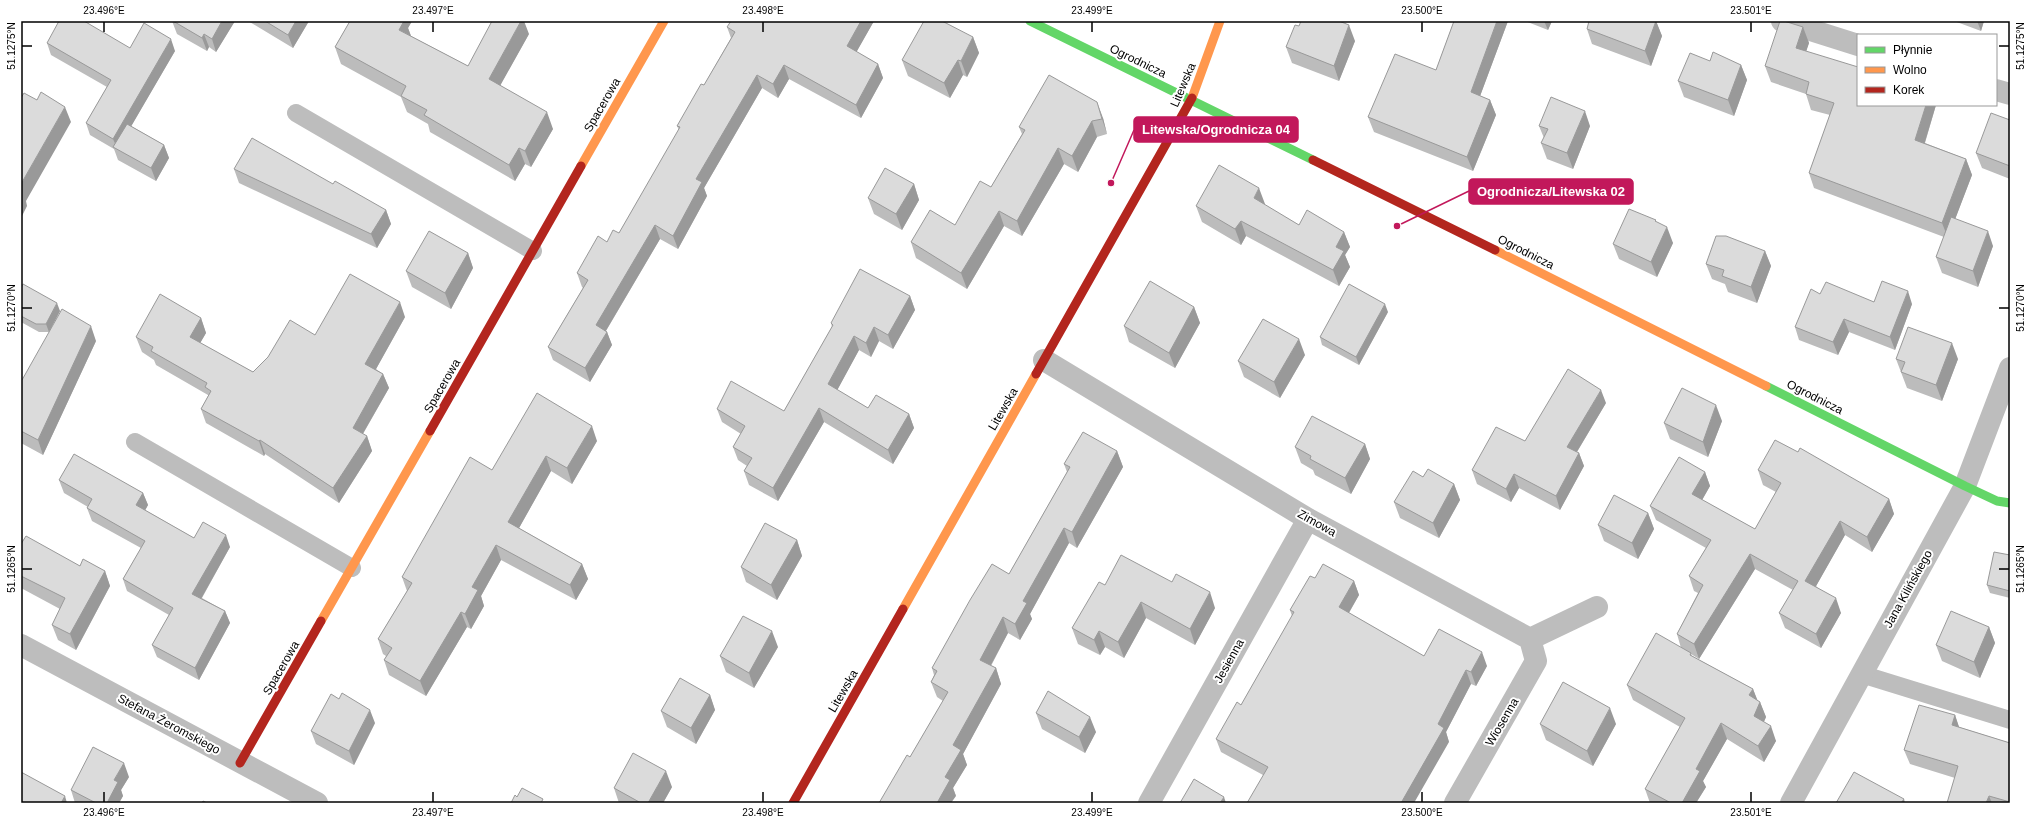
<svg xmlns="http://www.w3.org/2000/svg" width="2031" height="824" font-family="Arial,sans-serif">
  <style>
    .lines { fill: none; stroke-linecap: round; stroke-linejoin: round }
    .lane { stroke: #bdbdbd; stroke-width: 18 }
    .street { stroke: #bdbdbd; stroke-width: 22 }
    .fast { stroke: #63d668; stroke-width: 9 }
    .slow { stroke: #ff974d; stroke-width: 9 }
    .jam { stroke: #b3261e; stroke-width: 9 }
    .wall { fill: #bcbcbc }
    .shaded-wall { fill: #999 }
    .building { fill: #dbdbdb; stroke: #999 }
    .ticks { fill: none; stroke: #000; stroke-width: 1.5 }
    .labels { text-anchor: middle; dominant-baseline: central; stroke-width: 4; stroke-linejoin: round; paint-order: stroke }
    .street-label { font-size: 12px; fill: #000; stroke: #fff }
    .leader { fill: none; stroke: #c2185b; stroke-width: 1.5 }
    .callout-dot { fill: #c2185b; stroke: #fff; stroke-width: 1.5 }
    .callout { fill: #c2185b; stroke: #c2185b; stroke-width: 1.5 }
    .callout-label { font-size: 13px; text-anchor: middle; font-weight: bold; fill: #fff }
    .neatline { fill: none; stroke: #000; stroke-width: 1.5 }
    .ticks-label { font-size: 10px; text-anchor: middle; fill: #000 }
  </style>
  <rect width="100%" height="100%" fill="#fff"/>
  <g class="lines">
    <path class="lane" d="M296,113L533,251
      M135,442L352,568
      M1861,674L2010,720"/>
    <path class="street" d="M1782,21L1858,45
      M1996,90L2010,94
      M1044,360L1308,519L1530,639L1597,607
      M21,645L317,803
      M1149,803L1308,519
      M1455,803L1536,661L1530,639
      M1791,803L1965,486L2010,368"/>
    <path class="fast" d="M1030,21L1313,160
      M1766,386L1965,486L1997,501L2010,503"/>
    <path class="slow" d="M1192,98L1220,21
      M581,166L664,21
      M1495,250L1766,386
      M903,609L1036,374
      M321,621L430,431"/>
    <path class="jam" d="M1313,160L1495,250
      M1036,374L1192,98
      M430,431L581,166
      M240,763L321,621
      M793,803L903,609"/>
  </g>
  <path class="wall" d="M172,21H235L216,52L209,47L207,51L177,34Z
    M248,21H309L293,48Z
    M350,21H412L408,28L411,36L468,66L529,34L500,85L553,129L531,167L525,164L515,181L430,132L428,124L407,112L401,97L341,64L335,47Z
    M874,21L856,52L878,64L883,78L861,118L789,79L778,98L762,88L704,188L707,196L678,249L660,239L606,331L607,332L612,345L590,382L553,360L548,347L583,288L582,287L577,273L607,242L619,233L679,130L677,126L704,85L731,38L727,27Z
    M1454,21H1508L1480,96L1490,100L1496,115L1473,171L1374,132L1368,117L1436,70Z
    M1525,21H1552L1548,30Z
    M1656,21L1662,36L1651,66L1592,44L1587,29Z
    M1954,21H1984L1981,31Z
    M1299,26L1355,41L1339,81L1292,63L1286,47Z
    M1803,27L1809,43L1806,51L1858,105H1936L1925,143L1966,159L1972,175L1955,219L1993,246L1978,287L1942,273L1936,257L1944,237L1814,188L1809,173L1830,115L1811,110L1806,94L1771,82L1765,66Z
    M973,37L979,53L967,77L963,75L950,98L908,76L902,60Z
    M47,43L175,51L131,126L164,145L169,158L156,181L118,160L114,149L90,135L86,123L107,87L51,55Z
    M1710,61L1741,65L1747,80L1734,116L1684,97L1678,81Z
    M1103,118L1107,134L1097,137L1078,172L1064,164L1022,236L1004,226L967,289L916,258L911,242L955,225L991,187L1022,134L1019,127Z
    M2010,120V179L1982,168L1976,153Z
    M1539,126H1590L1573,169L1547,159L1541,143L1544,138Z
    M234,169L386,210L391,224L377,248L239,183Z
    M914,184L919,200L902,230L874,214L868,198Z
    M1265,204L1264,205L1299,225L1344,232L1350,247L1345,255L1350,267L1339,286L1246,236L1241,245L1202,222L1196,206Z
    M1656,220V222L1673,243L1657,277L1619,259L1613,244Z
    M1765,251L1771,266L1757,303L1728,292L1725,284L1712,279L1706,264Z
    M468,253L473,268L451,309L412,287L406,271Z
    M21,288L60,311L49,332H39L21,322Z
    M1820,294L1874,302L1912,304L1895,350L1849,332L1838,355L1799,340L1795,327Z
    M910,296L915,310L893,349L879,341L871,357L859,350L837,390L868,408L909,414L914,428L893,464L824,422L778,501L749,485L744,471L747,466L738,460L733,447L741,434L722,422L717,409L784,411L832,327L831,323Z
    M1194,307L1200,323L1175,368L1129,342L1124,326Z
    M1388,312L1359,365L1322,345L1320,337Z
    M405,317L376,369L383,374L389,388L363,434L367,436L372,451L339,503L265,454L264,456L206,423L201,409L208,396V395L156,365L154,360L142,352L136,337L201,318L206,333L200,343L253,372L315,335Z
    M96,341L43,455L21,443V380H22Z
    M1305,355L1280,398L1244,377L1238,361Z
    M1896,359H1958L1942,401L1907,388Z
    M1606,403L1577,452L1579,453L1584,466L1560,510L1519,488L1511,502L1477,484L1472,470L1525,441Z
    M1722,421L1708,457L1670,439L1664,423Z
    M597,441L572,484L551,471L519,528L582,564L588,579L576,600L501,560L481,596L484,606L471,629L467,627L426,696L389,675L384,660L386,656L383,654L378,639L407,591L402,577L492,470Z
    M1365,444L1370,459L1351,494L1315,475L1313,470L1301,463L1295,447Z
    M1117,451L1123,467L1077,548L1069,543L1030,614L1032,619L1020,640L1008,633L991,666L996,668L1001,684L963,754L967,765L953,788L956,796L910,757L943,701L937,697L931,682L934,675L932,668L1009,574L1067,472L1064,464Z
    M1758,470L1889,499L1894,514L1872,552L1845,535L1816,586L1841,613L1821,648L1785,628L1779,613L1793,590L1755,569L1699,659L1691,654L1692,656L1753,689L1757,700L1760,702L1766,717L1764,722L1776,741L1764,762L1727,739L1703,781L1706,787L1696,803H1650L1645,789L1680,727L1633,700L1627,685L1681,648L1677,634L1698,593L1694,591L1689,576L1706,548L1656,520L1650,506L1705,472L1710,486L1702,500L1755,529L1776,492L1763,485Z
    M1423,477L1454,484L1460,500L1439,538L1400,518L1394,502Z
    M59,480L143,493L148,505L145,510L194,538L230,547L202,598L225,611L230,623L199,680L157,657L152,645L169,615L127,591L123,579L141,548L92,521L87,508L88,507L64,493Z
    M1648,513L1654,529L1638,559L1604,541L1598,525Z
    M797,540L802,556L777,600L746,582L741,567Z
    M21,544L80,566L105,571L110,586L76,650L58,640L52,625L60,609L21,588Z
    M2010,555V598L1990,593L1987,585Z
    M1315,578L1354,581L1359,595L1349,613L1424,656L1487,666L1476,686L1471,684L1446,732L1449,742L1263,775L1221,752L1216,739L1241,705L1292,616L1290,610Z
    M1105,585L1215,608L1195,645L1146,618L1124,658L1105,647L1100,655L1078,644L1072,628Z
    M1989,627L1995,643L1980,678L1942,661L1936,645Z
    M778,647L754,688L726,672L720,656Z
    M710,695L715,710L696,744L667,727L661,711Z
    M1036,713L1096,732L1085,753L1042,729Z
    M1955,715L1959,727L2010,743V803H1947L1955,778L1910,764L1904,750Z
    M375,723L354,765L316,744L311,731Z
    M1540,724H1616L1593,766L1546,740Z
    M129,777L121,790L123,796L119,803H75L71,790Z
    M672,787L663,803H619L614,788Z"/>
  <path class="shaded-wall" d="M222,21H235L216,52L212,39Z
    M296,21H309L293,48L288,35Z
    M401,21H412L408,28L411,36L399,30Z
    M521,21H524L529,34L495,95L489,79Z
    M861,21H874L852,60L847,46Z
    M1497,21H1508L1476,107L1471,92Z
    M1544,21H1552L1548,30Z
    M1656,21L1662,36L1651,66L1645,51Z
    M1977,21H1984L1981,31Z
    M1349,25L1355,41L1339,81L1334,66Z
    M1803,27L1809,43L1802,64L1796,48Z
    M204,34L209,47L207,51L202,38Z
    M973,37L979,53L967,77L961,61Z
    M171,39L175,51L118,149L117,148L113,139Z
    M958,60L963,75L950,98L944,83Z
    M878,64L883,78L861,118L856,105Z
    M784,65L789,79L778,98L773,84Z
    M1741,65L1747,80L1734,116L1728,100Z
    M757,75L762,88L704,188L707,196L678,249L673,236L696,179Z
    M1490,100L1496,115L1473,171L1467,157Z
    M1097,102L1103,118L1107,134L1102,119Z
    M1926,105H1936L1921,155L1915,140Z
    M65,107L71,122L26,201L27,206L21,218V184Z
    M1585,111L1590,126L1573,169L1567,153Z
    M547,112L553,129L531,167L525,151Z
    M1092,121L1097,137L1078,172L1072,156Z
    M164,145L169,158L156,181L151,168Z
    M519,148L525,164L515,181L509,165Z
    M1058,148L1064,164L1022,236L1017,221Z
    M1966,159L1972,175L1948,238L1942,223Z
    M914,184L919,200L902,230L896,214Z
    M1259,188L1265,204L1259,214L1254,198Z
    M386,210L391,224L377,248L371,234Z
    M999,211L1004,226L967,289L961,273Z
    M1241,221L1246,236L1241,245L1235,229Z
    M655,225L660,239L601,339L596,325Z
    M1667,227L1673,243L1657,277L1651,262Z
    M1988,231L1993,246L1978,287L1973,271Z
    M1344,232L1350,247L1345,255L1350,267L1339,286L1333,270L1336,247Z
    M1765,251L1771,266L1757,303L1751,287Z
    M468,253L473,268L451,309L445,293Z
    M1908,291L1912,304L1895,350L1890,337Z
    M910,296L915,310L893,349L888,335Z
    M400,302L405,317L371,378L365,364Z
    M57,303L60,311L49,332L46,324Z
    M1385,304L1388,312L1359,365L1356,357Z
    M1194,307L1200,323L1175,368L1169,353Z
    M201,318L206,333L195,352L190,337Z
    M1844,319L1849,332L1838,355L1833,342Z
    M91,326L96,341L43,455L38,440Z
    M874,327L879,341L871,357L866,343Z
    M607,332L612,345L590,382L585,368Z
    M854,336L859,350L833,398L828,384Z
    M1299,339L1305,355L1280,398L1274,382Z
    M1952,343L1958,359L1942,401L1936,385Z
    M383,374L389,388L358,442L353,428Z
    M1601,390L1606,403L1572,460L1567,447Z
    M1716,405L1722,421L1708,457L1703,442Z
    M819,408L824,422L778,501L773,488Z
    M909,414L914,428L893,464L888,450Z
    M592,426L597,441L572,484L567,468Z
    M367,436L372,451L339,503L333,488Z
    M260,440L265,454L264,456L259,441Z
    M1365,444L1370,459L1351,494L1345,478Z
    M1117,451L1123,467L1077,548L1072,532Z
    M1579,453L1584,466L1560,510L1556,496Z
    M546,456L551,471L514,537L508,522Z
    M1705,472L1710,486L1697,509L1692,494Z
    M1514,474L1519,488L1511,502L1506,489Z
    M1454,484L1460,500L1439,538L1433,523Z
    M143,493L148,505L141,518L136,505Z
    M1889,499L1894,514L1872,552L1867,537Z
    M1648,513L1654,529L1638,559L1632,543Z
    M1840,521L1845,535L1811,595L1805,581Z
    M1064,528L1069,543L1030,614L1032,619L1020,640L1015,624L1023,601Z
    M226,535L230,547L197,606L192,594Z
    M797,540L802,556L777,600L771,585Z
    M496,545L501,560L481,596L484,606L471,629L465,614L472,587Z
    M1750,554L1755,569L1699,659L1694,644Z
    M582,564L588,579L576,600L570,585Z
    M105,571L110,586L76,650L70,634Z
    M1354,581L1359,595L1344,621L1339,607Z
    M1210,592L1215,608L1195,645L1190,629Z
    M1836,598L1841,613L1821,648L1816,634Z
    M1141,602L1146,618L1124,658L1118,642Z
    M225,611L230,623L199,680L195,668Z
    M461,612L467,627L426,696L420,681Z
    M1003,617L1008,633L985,676L980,660Z
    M1989,627L1995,643L1980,678L1974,662Z
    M772,631L778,647L754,688L749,673Z
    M1099,631L1105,647L1100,655L1094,640Z
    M1482,652L1487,666L1476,686L1471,672Z
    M996,668L1001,684L963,754L967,765L953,788L956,796L951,803H937L945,777L953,745Z
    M1466,670L1471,684L1446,732L1449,742L1414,803H1401L1438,724Z
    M1753,689L1759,704L1760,702L1766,717L1759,732L1754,716L1749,695Z
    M710,695L715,710L696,744L691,728Z
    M1610,708L1616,724L1593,766L1587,751Z
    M370,710L375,723L354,765L349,751Z
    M1955,715L1960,730L1952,725Z
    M1090,717L1096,732L1085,753L1079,737Z
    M1721,723L1727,739L1703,781L1706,787L1696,803H1682L1696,769Z
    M1771,726L1776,741L1764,762L1758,746Z
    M124,763L129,777L121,790L123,796L119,803H107L114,780Z
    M666,771L672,787L663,803H648Z
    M65,796L67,803H61Z
    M1989,796L1992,803H1986Z
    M1224,797L1226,803H1220Z
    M1904,799L1905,803H1901Z"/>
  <path class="building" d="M59,21H84L130,48L144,23L171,39L113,139L86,123L111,80L47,43Z
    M173,21H222L212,39L204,34L202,38Z
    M265,21H296L288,35Z
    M350,21H404L399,30L468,66L492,21H521L489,79L547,112L525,151L519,148L509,165L424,115L427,110L401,96L406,86L335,47Z
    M731,21H861L847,46L878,64L856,105L784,65L773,84L757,75L696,179L702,182L673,236L655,225L596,325L607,332L585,368L548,347L588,280L577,273L598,236L607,242L613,230L619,233L680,127L677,126L701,84L704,85L735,32L727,27Z
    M924,21H942L973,37L961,61L958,60L944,83L902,60Z
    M1301,21H1339L1349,25L1334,66L1286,47L1295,25L1299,26Z
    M1454,21H1497L1471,92L1490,100L1467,157L1368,117L1395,54L1436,70Z
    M1589,21H1656L1645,51L1587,29Z
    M1780,21H1784L1803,27L1796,48L1858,67V105H1926L1915,140L1966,159L1942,223L1809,173L1834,103L1806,94L1809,82L1765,66Z
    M1713,52L1741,65L1728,100L1678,81L1690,53L1710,61Z
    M1049,75L1097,102L1102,119L1092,121L1072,156L1058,148L1017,221L999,211L961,273L911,242L930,210L955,225L980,181L991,187L1025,130L1019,127Z
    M41,92L65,107L21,184V98L24,93L37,100Z
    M1551,97L1585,111L1567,153L1541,143L1548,129L1539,126Z
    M1991,113L2010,120V166L1976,153Z
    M127,124L164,145L151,168L113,147Z
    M252,138L333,184L335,181L386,210L371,234L234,169Z
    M1219,165L1259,188L1254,198L1299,225L1307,210L1344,232L1336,247L1344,251L1333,270L1241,221L1235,229L1196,206Z
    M885,168L914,184L896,214L868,198Z
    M1629,209L1656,220L1655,221L1667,227L1651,262L1613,244Z
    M1951,217L1988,231L1973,271L1936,257Z
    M429,231L468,253L445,293L406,271Z
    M1716,236H1726L1765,251L1751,287L1722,276L1724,270L1706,264Z
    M860,269L910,296L888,335L874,327L866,343L854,336L828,384L868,408L876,395L909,414L888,450L819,408L773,488L744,471L752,458L733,447L745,426L717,409L731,381L784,411L833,325L831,323Z
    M350,274L400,302L365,364L383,374L353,428L367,436L333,488L260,440L259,441L201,409L211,391L205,387L207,383L151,351L153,347L136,337L160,294L201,318L190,337L253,372L268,357L290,320L315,335Z
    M1150,281L1194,307L1169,353L1124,326Z
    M1882,281L1908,291L1890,337L1844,319L1833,342L1795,327L1811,289L1820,294L1826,282L1874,302Z
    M23,284L57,303L46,324H36L21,316V288Z
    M1349,284L1385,304L1356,357L1320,337Z
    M62,309L91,326L38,440L21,431V380H22Z
    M1263,319L1299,339L1274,382L1238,361Z
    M1908,327L1952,343L1936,385L1901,372L1905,362L1896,359Z
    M1568,369L1601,390L1567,447L1579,453L1556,496L1514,474L1506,489L1472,470L1496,427L1525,441Z
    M1682,388L1716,405L1703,442L1664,423Z
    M537,393L592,426L567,468L546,456L508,522L582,564L570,585L496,545L472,587L478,590L465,614L461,612L420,681L384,660L392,648L378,639L412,583L402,577L470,457L492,470Z
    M1312,416L1365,444L1345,478L1310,459L1311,456L1295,447Z
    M1083,432L1117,451L1072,532L1064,528L1023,601L1027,603L1015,624L1003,617L980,660L996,668L953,745L961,750L945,777L950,780L937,803H879L907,755L910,757L948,692L931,682L937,671L932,668L970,600L992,564L1009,574L1070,467L1064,464Z
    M1775,440L1798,452L1800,448L1889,499L1867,537L1840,521L1805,581L1836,598L1816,634L1779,613L1798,581L1750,554L1694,644L1677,634L1703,585L1689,576L1711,540L1650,506L1679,457L1705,472L1692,494L1755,529L1781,483L1758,470Z
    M74,454L143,493L136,505L194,538L203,522L226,535L192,594L225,611L195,668L152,645L173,608L123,579L145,541L87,508L92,499L59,480Z
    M1428,469L1454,484L1433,523L1394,502L1413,471L1423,477Z
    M1614,495L1648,513L1632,543L1598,525Z
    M765,523L797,540L771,585L741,567Z
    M26,536L80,566L83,559L105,571L70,634L52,625L65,598L21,576V544Z
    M1994,552L2010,555V591L1987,585Z
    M1121,555L1172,582L1176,574L1210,592L1190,629L1141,602L1118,642L1099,631L1094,640L1072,628L1099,582L1105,585Z
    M1323,564L1354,581L1339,607L1424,656L1439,629L1482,652L1471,672L1466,670L1438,724L1444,728L1401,803H1247L1268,767L1216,739L1237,702L1241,705L1294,612L1290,610L1310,576L1315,578Z
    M1951,611L1989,627L1974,662L1936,645Z
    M743,616L772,631L749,673L720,656Z
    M1656,633L1691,653L1690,655L1753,689L1749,695L1760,702L1754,716L1771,726L1758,746L1721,723L1696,769L1700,771L1682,803H1671L1645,789L1685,718L1627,685Z
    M680,678L710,695L691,728L661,711Z
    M1563,682L1610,708L1587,751L1540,724Z
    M1048,691L1090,717L1079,737L1036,713Z
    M342,693L370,710L349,751L311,731L331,694L339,699Z
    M1919,705L1955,715L1952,725L2010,743V802L1989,796L1986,803H1947L1958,766L1904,750Z
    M93,747L124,763L114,780L118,782L107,803H96L71,790Z
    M633,753L666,771L648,803H641L614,788Z
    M21,772L65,796L61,803H21Z
    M1854,772L1904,799L1901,803H1836Z
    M1194,779L1224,797L1220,803H1180Z
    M522,788L543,799L541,803H511L515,795L517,797Z
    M203,801L207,803H202Z"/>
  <path class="ticks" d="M104,22V32M433,22V32M763,22V32M1092,22V32M1422,22V32M1751,22V32M22,46H32M1999,46H2009M22,308H32M1999,308H2009M22,569H32M1999,569H2009M104,792V802M433,792V802M763,792V802M1092,792V802M1422,792V802M1751,792V802"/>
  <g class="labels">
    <g class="street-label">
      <text transform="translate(1138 61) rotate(26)">Ogrodnicza</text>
      <text transform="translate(1183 85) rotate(-67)">Litewska</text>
      <text transform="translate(602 105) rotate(-60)">Spacerowa</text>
      <text transform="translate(1526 252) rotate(27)">Ogrodnicza</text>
      <text transform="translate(442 386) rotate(-60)">Spacerowa</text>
      <text transform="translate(1815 397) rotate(27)">Ogrodnicza</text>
      <text transform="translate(1003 409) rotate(-60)">Litewska</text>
      <text transform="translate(1317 523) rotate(29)">Zimowa</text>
      <text transform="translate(1908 589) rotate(-61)">Jana Kilińskiego</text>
      <text transform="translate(1229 661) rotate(-61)">Jesienna</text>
      <text transform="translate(281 668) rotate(-60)">Spacerowa</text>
      <text transform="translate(843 691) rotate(-60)">Litewska</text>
      <text transform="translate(1502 722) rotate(-60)">Wiosenna</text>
      <text transform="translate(169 724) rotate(28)">Stefana Żeromskiego</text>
    </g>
  </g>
  <path class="leader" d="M1111 183L1134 130M1397 226L1469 191"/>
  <g class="callout-dot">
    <circle cx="1111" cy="183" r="4"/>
    <circle cx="1397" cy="226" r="4"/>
  </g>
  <g class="callout">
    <rect x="1134" y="117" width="164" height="25" rx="4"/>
    <rect x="1469" y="179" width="164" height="25" rx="4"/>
  </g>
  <g class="callout-label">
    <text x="1216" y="134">Litewska/Ogrodnicza 04</text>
    <text x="1551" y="196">Ogrodnicza/Litewska 02</text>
  </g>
  <rect width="2031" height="824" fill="none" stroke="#ffffff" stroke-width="44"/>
  <rect x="1857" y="34" width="140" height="72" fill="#ffffff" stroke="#999999"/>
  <rect x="1865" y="47" width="20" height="6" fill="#63d668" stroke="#999999"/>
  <text x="1893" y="54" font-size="12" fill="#000000">Płynnie</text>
  <rect x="1865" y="67" width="20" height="6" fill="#ff974d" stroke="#999999"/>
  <text x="1893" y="74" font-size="12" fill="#000000">Wolno</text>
  <rect x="1865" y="87" width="20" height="6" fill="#b3261e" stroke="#999999"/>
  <text x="1893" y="94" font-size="12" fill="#000000">Korek</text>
  <rect x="22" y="22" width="1987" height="780" class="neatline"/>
  <g class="ticks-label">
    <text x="104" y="14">23.496°E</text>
    <text x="433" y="14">23.497°E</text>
    <text x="763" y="14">23.498°E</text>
    <text x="1092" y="14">23.499°E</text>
    <text x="1422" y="14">23.500°E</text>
    <text x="1751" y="14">23.501°E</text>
    <text transform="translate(11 46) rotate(-90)" y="4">51.1275°N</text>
    <text transform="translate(2020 46) rotate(-90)" y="4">51.1275°N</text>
    <text transform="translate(11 308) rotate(-90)" y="4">51.1270°N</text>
    <text transform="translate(2020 308) rotate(-90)" y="4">51.1270°N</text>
    <text transform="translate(11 569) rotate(-90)" y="4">51.1265°N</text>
    <text transform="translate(2020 569) rotate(-90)" y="4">51.1265°N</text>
    <text x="104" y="816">23.496°E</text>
    <text x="433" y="816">23.497°E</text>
    <text x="763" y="816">23.498°E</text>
    <text x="1092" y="816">23.499°E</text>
    <text x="1422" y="816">23.500°E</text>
    <text x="1751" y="816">23.501°E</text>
  </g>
</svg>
